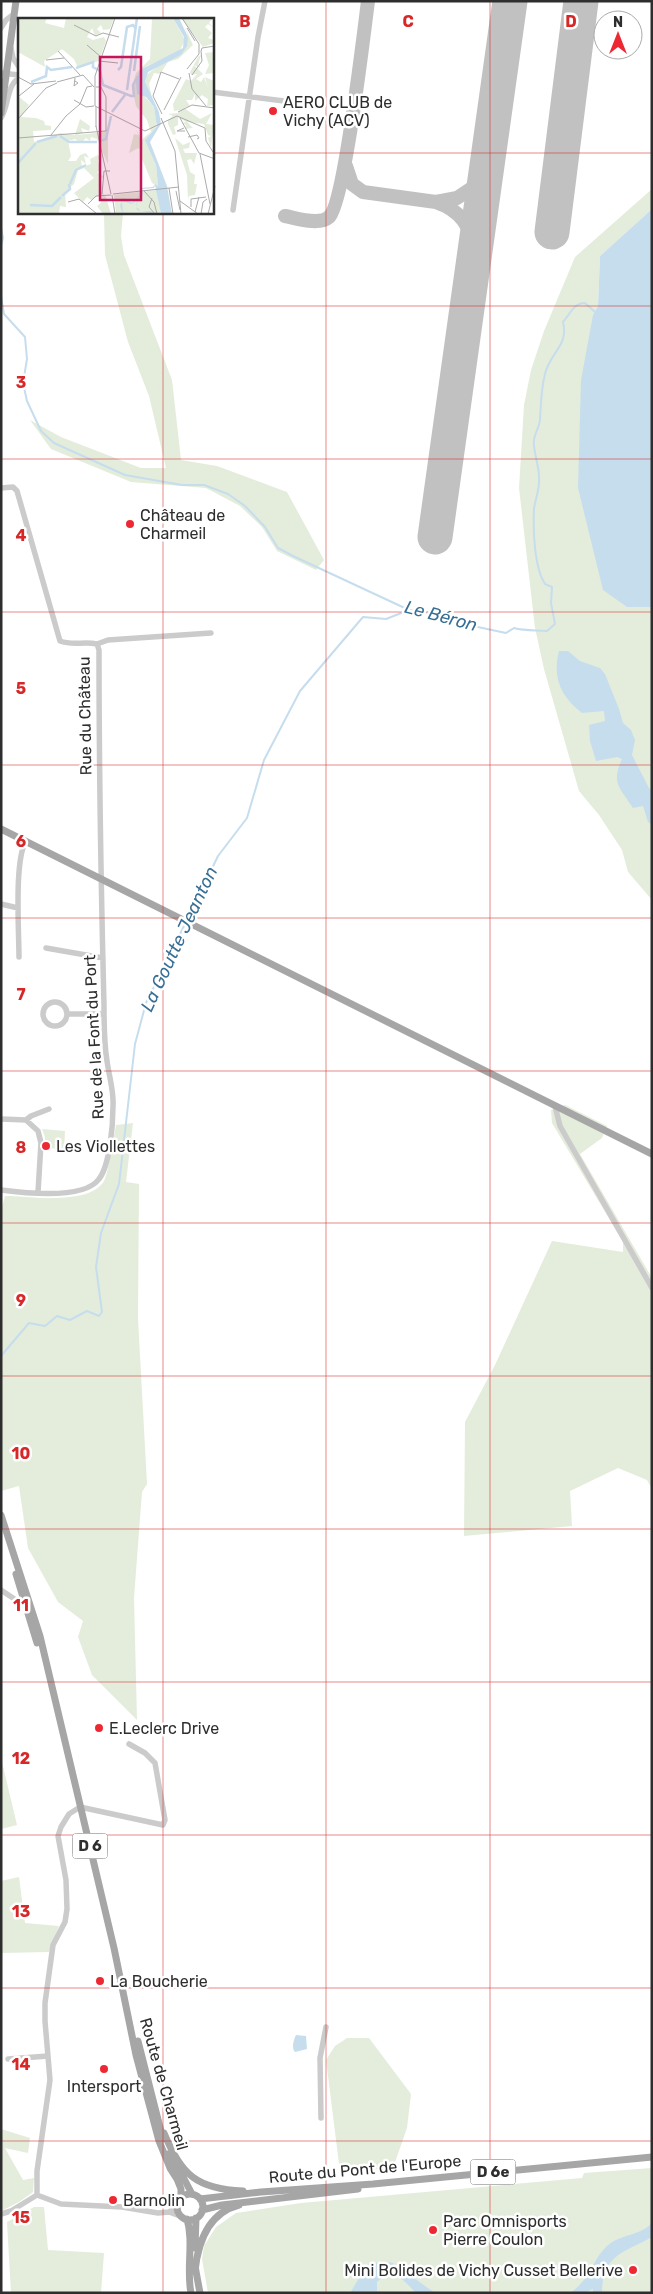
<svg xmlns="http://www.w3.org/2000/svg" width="653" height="2294" font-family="Rubik,sans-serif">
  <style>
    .green { fill: #e4eddb }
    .water { fill: #c6dded }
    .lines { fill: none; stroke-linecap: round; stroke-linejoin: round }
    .stream { stroke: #c6dded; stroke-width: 2 }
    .taxiway { stroke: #c1c1c1; stroke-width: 14 }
    .runway { stroke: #c1c1c1; stroke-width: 35 }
    .minor { stroke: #cbcbcb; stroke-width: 5.5 }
    .major { stroke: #a6a6a6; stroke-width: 7 }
    .grid { fill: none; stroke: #d62828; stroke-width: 1; stroke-opacity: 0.55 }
    .poi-dot { fill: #ee2832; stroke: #fff; stroke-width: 2 }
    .labels { text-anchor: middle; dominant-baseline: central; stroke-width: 5; stroke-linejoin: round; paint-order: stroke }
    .shield { fill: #fff; stroke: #6d6d6d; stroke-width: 1 }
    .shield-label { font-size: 15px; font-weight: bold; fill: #2e2e2e }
    .poi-label { font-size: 16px; fill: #2e2e2e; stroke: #fff; text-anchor: start }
    .street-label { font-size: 16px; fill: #2e2e2e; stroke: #fff }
    .water-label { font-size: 18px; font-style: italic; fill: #386f95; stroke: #fff }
    .inset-river { fill: none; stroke: #c6dded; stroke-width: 2.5 }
    .inset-road { fill: none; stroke: #ababab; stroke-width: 1 }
    .view { fill: #c2185b; fill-opacity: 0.15; stroke: #c2185b; stroke-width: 2.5 }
    .inset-edge { fill: none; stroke: #2e2e2e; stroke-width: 2.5 }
    .grid-label { font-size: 16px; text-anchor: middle; font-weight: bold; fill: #d62828; stroke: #fff; stroke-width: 5; stroke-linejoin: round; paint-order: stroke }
  </style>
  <rect width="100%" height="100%" fill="#fff"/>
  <path class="green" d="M652,189V209L600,256L598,306L593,315L627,607H652V900L628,872L622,850L599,815L579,791L544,669L535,628L519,488L524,405L531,370L544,331L575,257Z
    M104,213H123L121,236L124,255L172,380L181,460L217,466L287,492L324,560L316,570L277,551L262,527L240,506L206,488L131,482L51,449L30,420L61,437L141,468H166L149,396L128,342L105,255Z
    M565,1105L607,1126L602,1138L580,1154L652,1278V1489L647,1480L618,1468L570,1491L572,1526L464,1536L465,1422L495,1365L552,1241L623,1252V1242L552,1123L551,1110Z
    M133,1123L126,1182L139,1184L138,1319L147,1484L142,1492L134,1598L137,1720L92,1675L78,1637L83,1621L58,1602L28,1548L19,1486L1,1491V1211L5,1196C29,1196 89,1206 104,1181C108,1175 114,1135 116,1125Z
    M42,1129L65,1131L64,1149L45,1148V1137Z
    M1,1758L17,1825L1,1829Z
    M19,1877L25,1923L59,1926L49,1952L1,1953V1881Z
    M347,2038H369L411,2094L407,2128L393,2168L340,2172L326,2060L335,2046Z
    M1,2129L30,2138L28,2153L5,2148L23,2180L34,2178L33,2192L19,2202L1,2211Z
    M652,2168V2293H208L202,2259L204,2246L216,2227L236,2213L301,2203L582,2178L584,2173Z
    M34,2207H44L48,2250L104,2253L101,2293H11L7,2222Z"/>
  <path class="water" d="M652,209V607H627L603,590L578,488L581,380L593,315L598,306L600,256Z
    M559,651H568L580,661L600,668L605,674L619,709L623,723L631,730L635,740L632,755L649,788L652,790V825L648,822L643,806L633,808C619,787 611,783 622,759L617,757L596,761L590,741L589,725L605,721L604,711L582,713C561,697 552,678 559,651Z
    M296,2035L306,2036L307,2049L295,2052C291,2048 294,2039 296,2035Z
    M652,2223V2237C623,2253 602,2255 602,2293H593V2289L585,2293H571C577,2287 584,2282 587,2275C594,2265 598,2254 607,2246C620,2234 640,2236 652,2223Z
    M383,2261L393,2263L435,2293H416C403,2280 394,2266 377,2282V2291L390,2293H350L367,2265Z"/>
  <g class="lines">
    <path class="stream" d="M1,228L3,238L1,246
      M1,264V277
      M1,296L4,314L25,337L27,359L23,383L27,401L41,431L54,443L125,475L182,485H204L228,494L245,506L265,527L278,548L293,556L409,610L444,615L473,626L506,633L514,628C525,631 536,630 547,631L555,624L551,603L552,587L545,584C534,567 533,529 534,509C535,500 539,491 539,482C540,469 535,458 534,445C532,436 540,428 540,419C541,404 541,389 545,374C550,352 569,346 563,322C570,314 574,303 585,303L595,312
      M187,920L218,856L247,818L264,760L300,691L363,617L386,619L409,610
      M1,1356L29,1323L45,1326L57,1316L70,1320L87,1311L99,1316L102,1312L96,1267L101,1233L119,1184L135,1044L146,1003L185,924"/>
    <path class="taxiway" d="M346,166L352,184L363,192L436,202L457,198L475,186L487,160
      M436,202C460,210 471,226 475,251
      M285,216C296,218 319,226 329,217C344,204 364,32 368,1"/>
    <path class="runway" d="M552,232L581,1
      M435,537L510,1"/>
    <path class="minor" d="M1,28L6,20L14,14
      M11,48L13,58L19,67
      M1,73L19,75
      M212,92L284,101
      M1,118C9,106 6,86 19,78
      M233,210L258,37L265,1
      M1,488L13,487L17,491L60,641C73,646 84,641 97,644L99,650C99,768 101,887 104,1005C104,1023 104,1043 107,1061C109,1076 114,1091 113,1106C113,1124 110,1165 99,1179C84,1200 24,1193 1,1190
      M97,644L108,640L211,633
      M1,904L18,908
      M46,948L103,958
      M19,957C19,932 14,860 26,841
      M43 1014a12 12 0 1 1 24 0a12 12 0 1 1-24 0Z
      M67,1014H104
      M555,1106L560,1126L652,1288
      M1,1119L26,1120L31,1116L49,1109
      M26,1120L38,1131L41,1143L38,1192
      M1,1590L19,1602L27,1600
      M8,2059L48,2056
      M321,2118L320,2058L326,2027
      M37,2195V2171L50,2080L45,2021V2003L53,1945L65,1922L67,1909L66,1880L58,1836L61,1827L69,1814L80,1807L163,1825L165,1820L155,1763L145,1753L129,1744
      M37,2195L61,2204L122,2207L158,2213L169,2212L180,2216
      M169,2212L177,2205
      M1,2214L11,2211L37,2195"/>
    <path class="major" d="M1,113L16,1
      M1,829L652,1154
      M1,1515L40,1636L114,1948L136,2055L159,2141L170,2168L177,2179L181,2189V2197
      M16,1574L37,1643
      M138,2041L163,2139
      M164,2133C181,2175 197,2189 243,2191
      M168,2154L181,2173L192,2194
      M177 2207a13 13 0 1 1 26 0a13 13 0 1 1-26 0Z
      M200,2199L261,2192L373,2184L652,2157
      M202,2210L222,2205L358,2189
      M187,2219C194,2242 186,2269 191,2293
      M195,2248L196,2218
      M195,2266L200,2293
      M195,2271C198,2242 208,2213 239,2205"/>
  </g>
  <path class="grid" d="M163,1V19M326,1V2293M490,1V2293M1,153H19M212,153H652M163,212V2293M1,306H652M1,459H652M1,612H652M1,765H652M1,918H652M1,1071H652M1,1223H652M1,1376H652M1,1529H652M1,1682H652M1,1835H652M1,1988H652M1,2141H652"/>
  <g class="poi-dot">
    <circle cx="273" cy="111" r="5"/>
    <circle cx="130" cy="524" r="5"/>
    <circle cx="46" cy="1146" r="5"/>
    <circle cx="99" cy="1728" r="5"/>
    <circle cx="100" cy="1981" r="5"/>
    <circle cx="104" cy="2069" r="5"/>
    <circle cx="113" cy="2200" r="5"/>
    <circle cx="433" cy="2230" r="5"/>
    <circle cx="633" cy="2270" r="5"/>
  </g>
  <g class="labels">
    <g class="shield">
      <rect x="72.5" y="1833.5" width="35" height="25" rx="4"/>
      <rect x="470.5" y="2159.5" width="45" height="25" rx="4"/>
    </g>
    <g class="shield-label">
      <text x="90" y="1846">D 6</text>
      <text x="493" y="2172">D 6e</text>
    </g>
    <g class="poi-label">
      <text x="283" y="102">AERO CLUB de<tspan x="283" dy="18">Vichy (ACV)</tspan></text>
      <text x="140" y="515">Château de<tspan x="140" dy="18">Charmeil</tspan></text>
      <text x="56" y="1146">Les Viollettes</text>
      <text x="109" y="1728">E.Leclerc Drive</text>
      <text x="110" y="1981">La Boucherie</text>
      <text x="104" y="2086" text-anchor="middle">Intersport</text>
      <text x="123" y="2200">Barnolin</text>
      <text x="443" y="2221">Parc Omnisports<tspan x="443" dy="18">Pierre Coulon</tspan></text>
      <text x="623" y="2270" text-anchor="end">Mini Bolides de Vichy Cusset Bellerive</text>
    </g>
    <g class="street-label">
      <text transform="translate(85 716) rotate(-91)">Rue du Château</text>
      <text transform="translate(94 1037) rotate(-93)">Rue de la Font du Port</text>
      <text transform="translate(164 2084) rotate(74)">Route de Charmeil</text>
      <text transform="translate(365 2169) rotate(-5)">Route du Pont de l'Europe</text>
    </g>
    <g class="water-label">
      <text transform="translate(441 616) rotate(15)">Le Béron</text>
      <text transform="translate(179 939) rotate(-65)">La Goutte Jeanton</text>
    </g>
  </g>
  <g transform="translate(18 18)">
    <rect width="196" height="196" fill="#fff"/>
    <path d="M0,0H29L27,5L46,10L48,0H96L92,11L85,12L83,7L79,11L83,15L77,18L74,10L69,19L75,22L86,19L88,23L81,43L60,50L56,41L44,31L26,43L27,49L0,34ZM134,0H155L167,22L161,34L129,48L125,55L126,78L136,89L139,104L138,109L128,121L138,147L140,168L134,165L122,136L124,133L120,130L111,135L116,116L120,117L118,111L123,122L133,114L129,102L118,88L114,69L118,55L132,41ZM163,0H195L191,5L196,10L190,6L187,9L194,15L190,20L196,22V25L185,29ZM167,9L175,27L160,41L150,44L142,56L136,55L131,66L134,81L127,67L128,57L143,46L163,37L170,19ZM196,34V55L187,56L191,47L187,35ZM183,37L180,47L183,50L176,47L185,56L178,61L183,64L186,59L190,70L187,59L196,63L195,87L189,88L190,81L184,77L177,83V76L174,82H168L172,88L166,90L182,101L194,95L188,106L196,107L193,130L190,120L193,118L190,117L186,106L169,104L175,110L167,111L168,107L164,105L168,104L160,99V107L156,109L158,116L155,117L150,106V102L155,98L150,96L160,95L163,92L156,93L155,86L168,61L173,63L179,56L173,57L172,54L180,39ZM0,78L11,87L3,99L18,100L26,103L27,107L33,108V112L15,113L16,124L42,115L57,117L62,101L72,108L71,113L63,110L65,115L59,117L87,114L90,109V146L79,121L73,119L72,123L68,120L63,125L57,121L50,123L53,138L50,143H58L62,137L68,135L71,140L66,138L68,146L63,142L64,149L73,146L72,141L80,137L82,139L80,143L83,153L79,154L86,159L81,161V171L88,179L93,196H85L79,188L83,185L82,177L73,182L69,179L65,184L56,175L76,160L66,150L60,152L56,166L47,174L48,189L42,188L41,196H0ZM157,120L165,127L172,124L171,130L165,131L167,135H179L176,146L173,141L169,142L172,154L177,157L176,166H179L177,177L171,178L170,182L169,157ZM139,172L143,196H98L96,177Z" fill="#e4eddb"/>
    <path d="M155,0H161L170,19L169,28L163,37L130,54L127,64L141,94L143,106L132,124L149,168L154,196H143L137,167L136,170L124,171L125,177L120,180L119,186L118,189L123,193H133L136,196L119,192L118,189L119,182L114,186L104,183L105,196L102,188L105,180L114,185L123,176L122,170L135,169L137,166L140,168L138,147L127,122L139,108L136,89L128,79L119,76L118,63L122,52L165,30L166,19Z" fill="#c6dded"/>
    <path class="inset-river" d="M58,50L75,44V49L82,53L85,67L113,78H116L115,67L120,58M100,52L103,49L109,9L115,7L118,11M116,53L122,8M13,64L28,58L29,49L33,52L54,49M109,72L119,0M94,94L107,77M42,118L51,124H79M82,123L88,121L93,98M19,124L39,118M0,145L18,125M52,166L58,152L68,147M44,178L52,171L51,166M12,187L34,188L43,179"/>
    <path class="inset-road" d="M164,0L181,26V36L169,51M56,7L78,18L85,15L101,19M169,10L177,23M69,27L83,39M40,33L62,57M183,33L184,30L197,28M28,42L46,40M81,43L100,45M171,55L174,71L188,88M174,57L184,43L183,33M0,59L13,66L38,63M57,60L56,68L60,65L57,63M39,64L65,57L76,69M1,78L16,66M56,82L68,89L76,88M77,88L127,113L159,98L187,110L188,123L197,137M77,88V58L97,0M78,89V109M146,92L163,59M160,94L174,87L197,90M144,96L135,78L143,54L161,61M143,100L157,133L163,196M162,100L181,135L197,141M0,101L28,70L39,65M78,108L93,176M166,110L159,113H167M33,117L48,98L62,86L69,69L74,68M170,119L179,117L181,120L179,121M0,120L88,113V79L83,69H78M182,136L192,186M151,170L155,196M126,173L136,184L139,196M158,173L162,192M84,176L86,153H92M95,176L161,169M94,177L97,196M134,180L131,189L137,196M162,183L180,196M50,184L61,181L79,196M70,186L78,178L93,177M173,189V181L188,179M177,194L181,179M183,196L185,184L189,181M190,196L197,168"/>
    <path class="view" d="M82,39H123V182H82Z"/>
    <rect width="196" height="196" class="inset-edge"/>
  </g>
  <g class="grid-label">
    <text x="245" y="27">B</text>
    <text x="408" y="27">C</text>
    <text x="571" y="27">D</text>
    <text x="21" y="235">2</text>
    <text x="21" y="388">3</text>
    <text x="21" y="541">4</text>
    <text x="21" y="694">5</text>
    <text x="21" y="847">6</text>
    <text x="21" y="1000">7</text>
    <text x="21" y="1153">8</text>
    <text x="21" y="1306">9</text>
    <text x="21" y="1459">10</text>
    <text x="21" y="1611">11</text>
    <text x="21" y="1764">12</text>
    <text x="21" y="1917">13</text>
    <text x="21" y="2070">14</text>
    <text x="21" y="2223">15</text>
  </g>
  <rect width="653" height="2294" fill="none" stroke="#2e2e2e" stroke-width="5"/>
  <g transform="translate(618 35)"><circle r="24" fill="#ffffff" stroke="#ababab"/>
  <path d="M0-4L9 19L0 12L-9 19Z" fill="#ee2832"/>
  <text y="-8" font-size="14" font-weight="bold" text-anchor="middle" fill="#2e2e2e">N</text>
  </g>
</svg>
